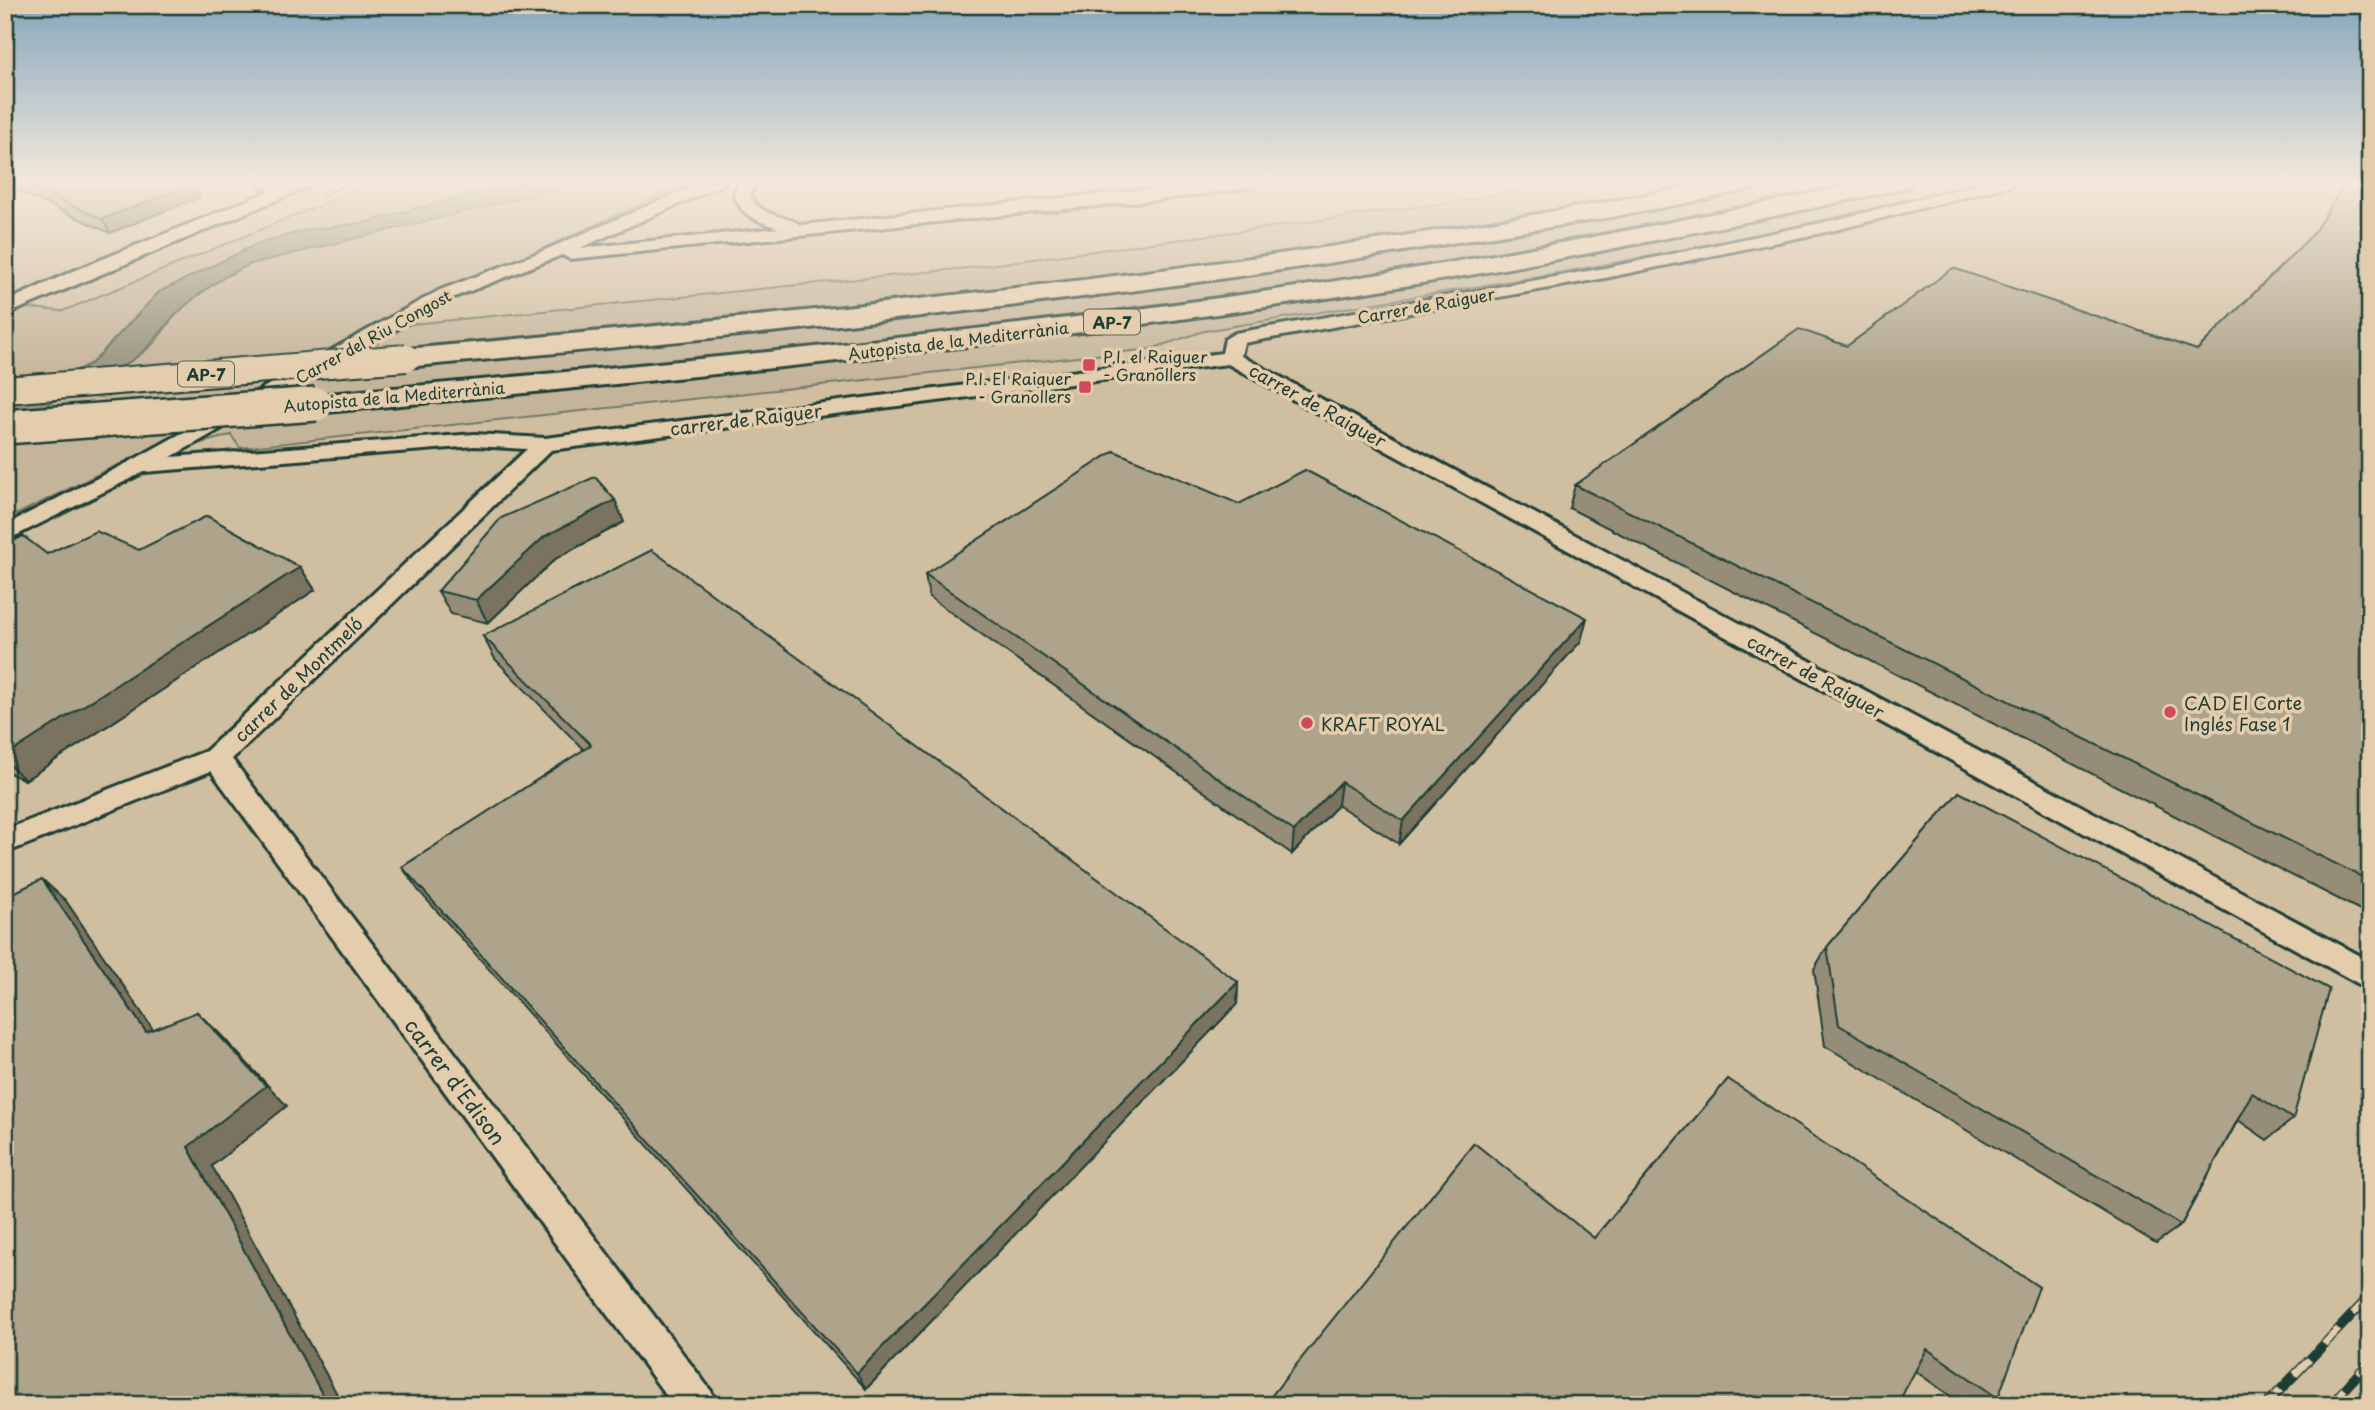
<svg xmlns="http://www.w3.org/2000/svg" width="2375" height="1410" font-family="'Playpen Sans',sans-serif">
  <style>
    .built { fill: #d0bea1 }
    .green { fill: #c4b59a; stroke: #727967; stroke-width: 2 }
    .water { fill: #96947d; stroke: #667160; stroke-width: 2 }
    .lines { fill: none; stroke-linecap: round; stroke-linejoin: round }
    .minor-casing { stroke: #1f3d34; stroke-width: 6 }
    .tertiary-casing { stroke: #1f3d34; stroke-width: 5 }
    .motorway-casing { stroke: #1f3d34; stroke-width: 6 }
    .path { stroke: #1f3d34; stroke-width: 2.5; stroke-dasharray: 5 3.5; stroke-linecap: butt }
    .minor { fill: #e4cdad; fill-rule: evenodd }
    .tertiary { fill: #e4cdad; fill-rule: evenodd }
    .motorway { fill: #e4cdad; fill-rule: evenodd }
    .rail-casing { stroke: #1f3d34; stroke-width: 10 }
    .rail { stroke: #e4cdad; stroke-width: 7; stroke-dasharray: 21; stroke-linecap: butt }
    .motorway-bridge-far1-casing { stroke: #1f3d34; stroke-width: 30; stroke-linecap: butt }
    .motorway-bridge-casing { stroke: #1f3d34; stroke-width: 38; stroke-linecap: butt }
    .motorway-bridge-far1 { stroke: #e4cdad; stroke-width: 26 }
    .motorway-bridge { stroke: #e4cdad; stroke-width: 33 }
    .wall { fill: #968d78; stroke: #1f3d34; stroke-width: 2 }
    .shaded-wall { fill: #7a7361; stroke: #1f3d34; stroke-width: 2 }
    .building { fill: #aea48b; stroke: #1f3d34; stroke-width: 2 }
    .poi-dot { fill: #d1495b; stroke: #e4cdad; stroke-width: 2.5 }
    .labels { text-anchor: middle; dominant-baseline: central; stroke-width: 7; stroke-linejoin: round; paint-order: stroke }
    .far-street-label { font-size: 16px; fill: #1f3d34; stroke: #e4cdad }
    .shield { fill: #e4cdad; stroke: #5a6858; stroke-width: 2 }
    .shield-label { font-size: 16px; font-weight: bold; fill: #1f3d34 }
    .far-poi-label { font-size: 16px; fill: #1f3d34; stroke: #e4cdad; text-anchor: start }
    .street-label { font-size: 18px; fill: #1f3d34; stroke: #e4cdad }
    .poi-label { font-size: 18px; fill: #1f3d34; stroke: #e4cdad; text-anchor: start }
    .near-street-label { font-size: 21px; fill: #1f3d34; stroke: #e4cdad }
  </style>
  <rect width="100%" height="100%" fill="#e4cdad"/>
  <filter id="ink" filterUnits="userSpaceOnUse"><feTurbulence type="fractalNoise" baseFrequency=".0143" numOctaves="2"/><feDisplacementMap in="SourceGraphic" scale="14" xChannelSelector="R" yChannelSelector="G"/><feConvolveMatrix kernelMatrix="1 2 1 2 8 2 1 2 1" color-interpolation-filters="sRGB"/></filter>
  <g filter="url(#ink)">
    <path class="built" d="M5,182H376L63,311L5,306Z
      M687,182H1568L1462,201L967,268L371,328Z
      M1981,182H2370V1405H5V520L113,467L231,435L241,448L1151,349L1204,331L1645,259L1880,209Z"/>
    <path class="green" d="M376,182H526L471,194L363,223L307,230L259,243L159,292L92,363L5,405V306L63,311Z
      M585,182H687L373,328L967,268L1462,201L1568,182H1981C1726,251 1465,288 1204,331L1151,349L240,448L231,435L113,467L5,520V425C53,399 110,381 152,345C161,337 166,325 175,316C200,289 235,268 270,257Z"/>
    <path class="water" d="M526,182H585L251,264C223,276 197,294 175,315C161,330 152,346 135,358C96,386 47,402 5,425V405L92,363L159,292L259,243L307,230L363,223L471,194Z"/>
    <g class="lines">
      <g class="minor-casing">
        <path id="minor" d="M292,182H314L312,185L5,315V302L71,272Z
          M703,182H724L722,185L580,248L779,228C759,222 741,216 734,195L739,182H755L750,195C759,217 785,215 801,225L1218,182H1262L1254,187L1164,199L570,259L562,255L452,298L171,457L475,434L545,438L1222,353L1225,339L1235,333L1605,268L1835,220L1987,182H2014L2012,185L1835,230L1605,278L1244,343L1241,356L2370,961V990L1228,364L551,450L232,759L711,1391L717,1405H673L211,771L5,853V830L206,751L527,449L475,446L144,472L5,541V525L131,461L440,290L538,253Z"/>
      </g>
      <g class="tertiary-casing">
        <path id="tertiary" d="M256,182H282L295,190L285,196L259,186Z"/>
      </g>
      <g class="motorway-casing">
        <path id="motorway" d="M1714,182H1760L1756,187C1653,213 1545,227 1440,245C1097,303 752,335 406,367L396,364L392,358L396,352L406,349C844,310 1282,266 1714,182Z
          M1867,182H1912L1908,187L1900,189C1703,232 1506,272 1307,301C978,350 647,382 316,413L305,410L301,404L305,398L316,395C648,365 980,334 1310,285C1497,257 1682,221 1867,182Z"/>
      </g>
      <path class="path" d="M322,195L354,182"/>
      <use href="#minor" class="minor"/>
      <use href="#tertiary" class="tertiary"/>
      <use href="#motorway" class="motorway"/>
      <g class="rail-casing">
        <path id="rail" d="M2266,1405L2370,1296
          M2330,1405L2370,1361"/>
      </g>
      <use href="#rail" class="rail"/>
      <g class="motorway-bridge-far1-casing">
        <path id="motorway-bridge-far1" d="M5,390L406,358"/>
      </g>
      <g class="motorway-bridge-casing">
        <path id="motorway-bridge" d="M5,427L316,404"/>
      </g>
      <use href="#motorway-bridge-far1" class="motorway-bridge-far1"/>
      <use href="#motorway-bridge" class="motorway-bridge"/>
    </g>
    <path class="wall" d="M5,182H188L193,184L200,197L110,233L5,185Z
      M2370,182V915L1569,508L1575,485L2197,350Z
      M1239,504L1581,641L1399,844L1338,805L1292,854L929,597L925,574Z
      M624,522L555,559L488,623L451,614L438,591Z
      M5,545L47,554L139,550L300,567L315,590L25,780L5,771Z
      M483,636L1238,982L1237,1004L866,1389L418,890L402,867L584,750L495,659Z
      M1959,792L2293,1119L2267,1140L2238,1120L2181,1225L2156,1243L1825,1046L1814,969L1827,947Z
      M1728,1079L1998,1398L1989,1405H1963L1915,1371L1594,1238Z"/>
    <path class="shaded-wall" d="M193,184L200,197L110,233L102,219Z
      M615,500L624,522L555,559L488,623L476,600L545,536Z
      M300,567L315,590L25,780L5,760V756Z
      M1587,618L1581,641L1399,844L1403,821Z
      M1341,782L1338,805L1292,854L1294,831Z
      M42,879L66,901L169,1053L146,1032Z
      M1238,982L1237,1004L866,1389L857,1373Z
      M197,1012L219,1033L287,1106L212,1166L343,1405H328L188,1147Z"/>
    <path class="building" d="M20,182H188L193,184L102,219Z
      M2346,182H2370V881L1575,485L1799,329L1847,346L1953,268L2197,350L2312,235Z
      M1114,451L1239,504L1305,470L1587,618L1403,821L1341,782L1294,831L925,574Z
      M595,477L615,500L545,536L476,600L438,591L501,518Z
      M207,516L300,567L5,756V545L23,536L47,554L96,531L139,550Z
      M652,550L1238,982L857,1373L402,867L591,745L483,636Z
      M1959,792L2329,989L2293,1119L2252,1093L2181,1225L1839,1025L1827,947Z
      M42,879L146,1032L197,1012L266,1086L188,1147L328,1405H5V897Z
      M1728,1079L2039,1287L1998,1398L1927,1349L1897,1405H1264L1474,1143L1594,1238Z"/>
  </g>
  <linearGradient id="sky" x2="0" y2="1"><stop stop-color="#87a7bd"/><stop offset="0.48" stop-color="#f3e8da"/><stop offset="1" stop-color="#f3e8da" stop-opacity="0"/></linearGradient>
  <rect width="2375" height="379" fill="url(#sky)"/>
  <g class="poi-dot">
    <rect x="1082" y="358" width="14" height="14" rx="3.5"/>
    <rect x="1078" y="380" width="14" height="14" rx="3.5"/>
    <circle cx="2170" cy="712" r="7"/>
    <circle cx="1307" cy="723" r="7"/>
  </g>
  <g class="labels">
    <g class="far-street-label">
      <text transform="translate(1426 305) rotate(-10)">Carrer de Raiguer</text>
      <text transform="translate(373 336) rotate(-29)">Carrer del Riu Congost</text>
      <text transform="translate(958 340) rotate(-7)">Autopista de la Mediterrània</text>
      <text transform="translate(394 396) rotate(-5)">Autopista de la Mediterrània</text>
    </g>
    <g class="shield">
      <rect x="1084" y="309.5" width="56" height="25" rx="5"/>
      <rect x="178" y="361.5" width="56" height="25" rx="5"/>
    </g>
    <g class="shield-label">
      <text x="1112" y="322">AP-7</text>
      <text x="206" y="374">AP-7</text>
    </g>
    <g class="far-poi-label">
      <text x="1103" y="356">P.I. el Raiguer<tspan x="1103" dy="18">- Granollers</tspan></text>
      <text x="1071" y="378" text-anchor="end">P.I. El Raiguer<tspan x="1071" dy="18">- Granollers</tspan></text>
    </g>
    <g class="street-label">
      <text transform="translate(1318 405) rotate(29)">carrer de Raiguer</text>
      <text transform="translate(746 419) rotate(-7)">carrer de Raiguer</text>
      <text transform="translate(1816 676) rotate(29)">carrer de Raiguer</text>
      <text transform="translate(298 679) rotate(-44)">carrer de Montmeló</text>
    </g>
    <g class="poi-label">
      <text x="2184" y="702">CAD El Corte<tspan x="2184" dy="21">Inglés Fase 1</tspan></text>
      <text x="1321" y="723">KRAFT ROYAL</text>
    </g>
    <g class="near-street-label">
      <text transform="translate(456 1081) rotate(53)">carrer d'Edison</text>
    </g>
  </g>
  <rect width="2375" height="1410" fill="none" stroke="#e4cdad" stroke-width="28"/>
  <rect x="14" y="14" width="2347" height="1382" fill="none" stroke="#1f3d34" stroke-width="2.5" filter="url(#ink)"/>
</svg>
